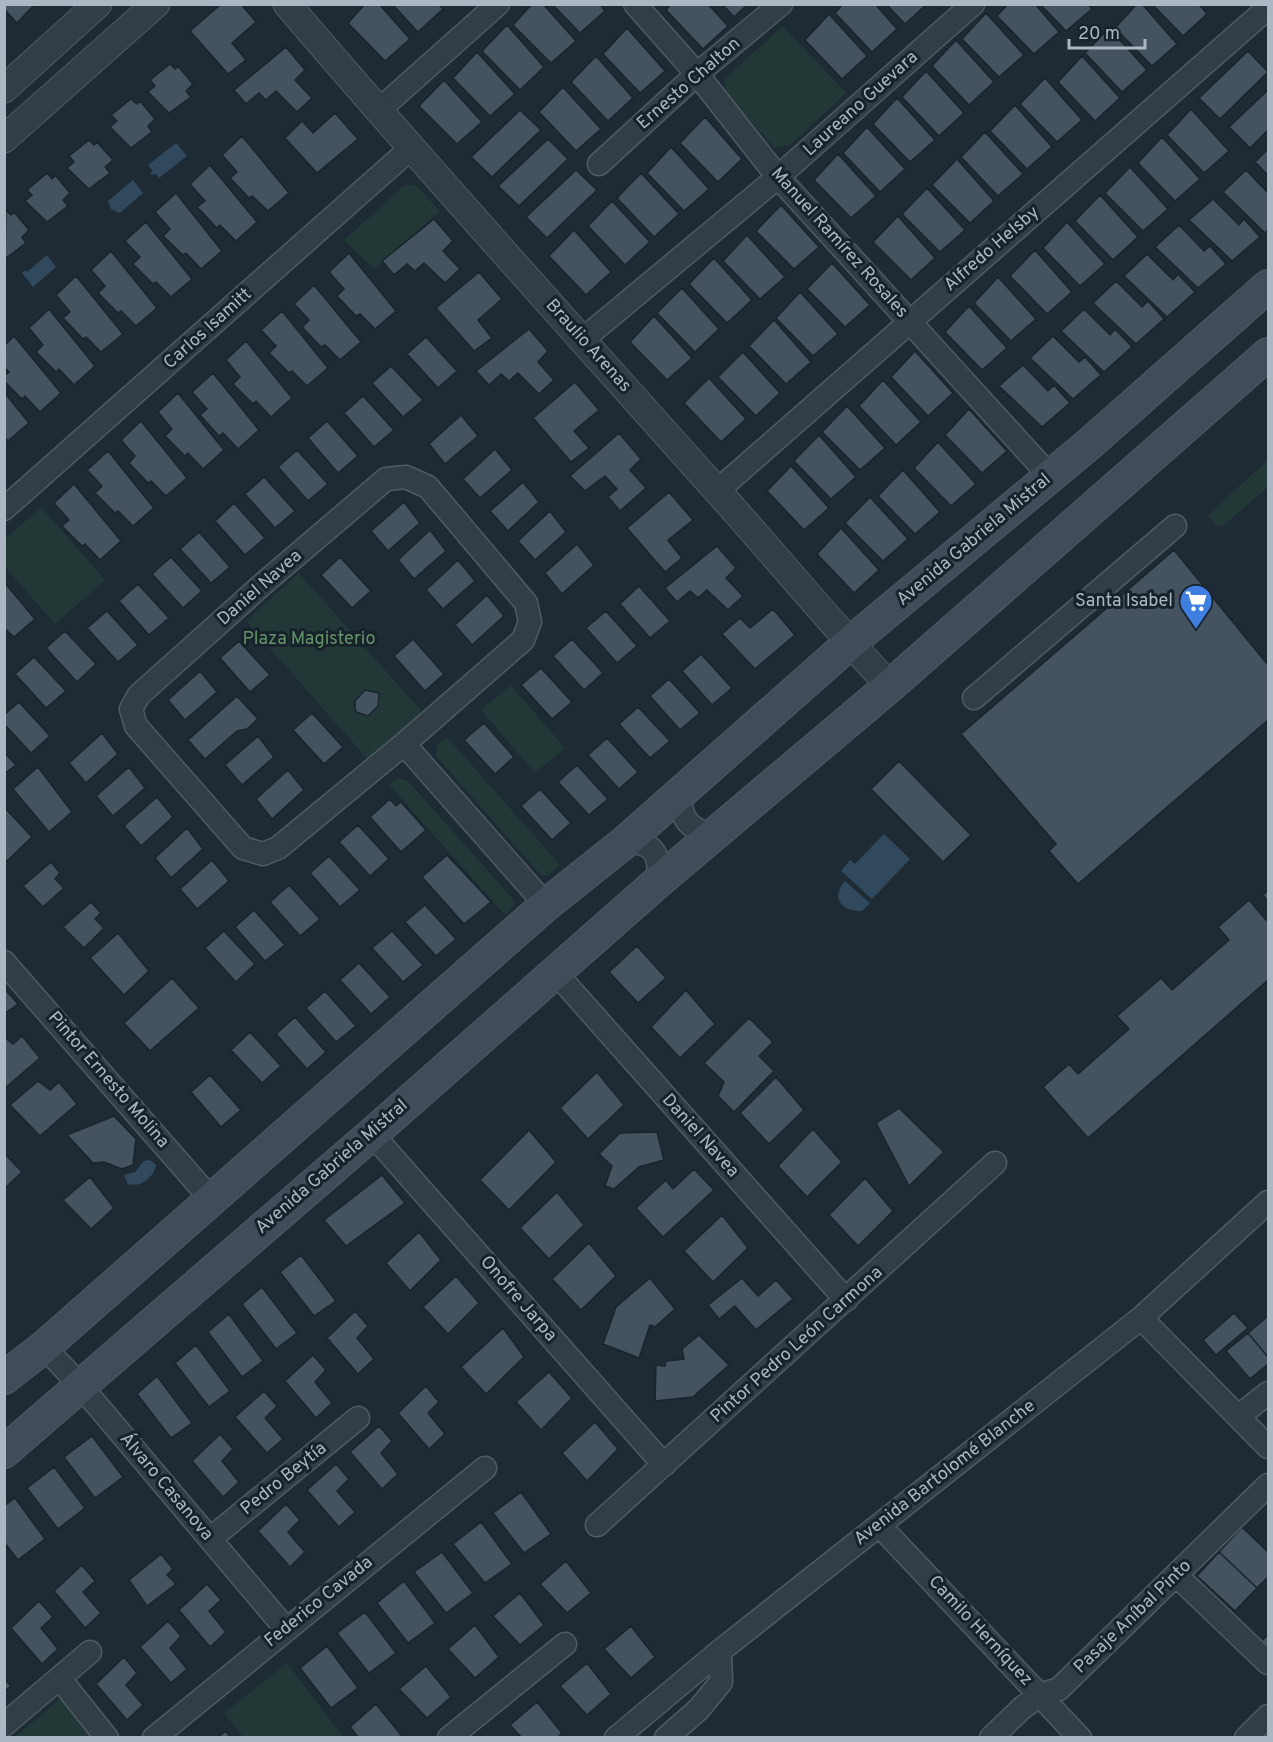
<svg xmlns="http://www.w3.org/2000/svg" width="1273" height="1742" font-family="Overpass,sans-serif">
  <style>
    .green { fill: #213837 }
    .water { fill: #31495d }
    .building { fill: #44535f; stroke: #19242c; stroke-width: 1.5 }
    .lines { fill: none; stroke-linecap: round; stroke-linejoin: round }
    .minor-casing { stroke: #4f5b64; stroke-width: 25 }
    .tertiary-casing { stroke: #4f5b64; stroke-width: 29 }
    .secondary-casing { stroke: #4f5b64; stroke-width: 34 }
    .minor { stroke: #323d46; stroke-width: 22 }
    .tertiary { stroke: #323d46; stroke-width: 27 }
    .secondary { stroke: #404c59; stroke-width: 32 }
    .labels { text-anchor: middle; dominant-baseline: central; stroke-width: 6; stroke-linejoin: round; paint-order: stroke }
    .street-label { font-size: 18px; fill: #abb8c3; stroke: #17222a }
    .poi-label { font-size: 18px; fill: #abb8c3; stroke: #17222a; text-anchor: end }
    .park-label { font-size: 18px; fill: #639368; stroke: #17222a }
  </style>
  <rect width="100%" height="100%" fill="#1e2b35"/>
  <path class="green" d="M783,26L846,93L790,145L774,148L727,94L724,79Z
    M405,185H416L440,211L374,269L344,240Z
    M1268,460V487L1222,527L1215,525L1208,516L1213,510Z
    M41,507L105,580L55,624L5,567V539Z
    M299,573L423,713L369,761L246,621Z
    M511,685L565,748L535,773L481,710Z
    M447,737L560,865L549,875L544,876L540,874L436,756L438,744Z
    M397,778L408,781L514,900V906L505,915L389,785Z
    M287,1663L343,1737H243L224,1713Z
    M63,1697L92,1738H13Z"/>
  <path class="water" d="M176,143L187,156L159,178L156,174L151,175L152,170L148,165Z
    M133,180L143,193L120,213L111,209L108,201Z
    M47,255L56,267L33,287L22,273L25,270L27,272Z
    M884,834L910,859L872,899L841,871L850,860L855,864Z
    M845,881L870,903L862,911C842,912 830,898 845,881Z
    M150,1160L156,1165C154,1177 141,1188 128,1184L124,1175L135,1172L144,1161Z"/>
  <path class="building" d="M4,4H35L17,23L4,9Z
    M221,4H241L256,22L232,43L246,60L228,74L190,31Z
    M365,4H379L410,39L385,61L348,23Z
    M392,4H439L443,9L418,32Z
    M532,4H543L576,41L551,63L513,25Z
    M552,4H600L605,11L580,33Z
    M671,4H708L728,26L703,49L666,10Z
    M722,4H748L734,17Z
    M843,4H875L897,29L872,52L835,13Z
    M886,4H927L905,24Z
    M1008,4H1035L1059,32L1034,54L997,16Z
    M1040,4H1088L1092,9L1066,31Z
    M1137,4H1142L1177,44L1152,66L1115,28Z
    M1152,4H1199L1207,14L1183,36Z
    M986,13L1024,55L999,77L962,39Z
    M829,14L867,56L842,79L805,40Z
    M507,25L544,67L520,90L482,51Z
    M627,28L665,71L640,93L603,54Z
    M1109,28L1147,70L1122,92L1085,53Z
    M956,40L994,82L969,105L932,66Z
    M286,47L305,70L295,80L312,98L297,112L276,91L266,100L259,93L246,104L234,90Z
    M1248,51L1268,72L1220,119L1199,98Z
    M477,52L515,94L490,116L453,78Z
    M596,56L633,98L608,121L571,82Z
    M1082,56L1120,98L1095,121L1058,82Z
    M170,64L175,69L178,66L193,84L186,91L191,97L169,113L148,92L155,86L150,80Z
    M926,71L964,113L939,136L902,97Z
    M1045,78L1082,120L1057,142L1020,104Z
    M444,80L482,122L457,144L419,106Z
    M563,87L601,129L576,151L539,112Z
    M1268,90V130L1250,148L1229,127Z
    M897,98L935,140L910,162L873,124Z
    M131,99L137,104L140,101L155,119L148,126L152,132L131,148L110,127L117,121L111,115Z
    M1015,105L1052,147L1027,169L990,131Z
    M1191,109L1229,151L1204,173L1167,135Z
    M520,110L541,130L492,177L471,157Z
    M335,113L358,139L317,173L285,138L302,121L313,133Z
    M705,117L742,159L718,182L680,143Z
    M867,127L905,169L880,192L843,153Z
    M985,132L1023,174L998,196L961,157Z
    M242,136L289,193L268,211L252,196L249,198L230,178L237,172L222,155Z
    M1162,137L1200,179L1175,201L1138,163Z
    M548,139L568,159L519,206L498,186Z
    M89,140L94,145L97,142L113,160L105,167L110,173L89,189L67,168L74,162L69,156Z
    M671,147L709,189L684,211L647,173Z
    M1268,149V175L1255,162Z
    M838,154L876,196L851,218L814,180Z
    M957,159L994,201L970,223L932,185Z
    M210,165L257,222L236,241L220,225L217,228L197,207L205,201L190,184Z
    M1130,167L1168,209L1143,231L1105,193Z
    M576,170L597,190L547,238L526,217Z
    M1246,170L1268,193V230L1265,233L1223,192Z
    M47,173L52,179L55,175L70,193L63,200L68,206L47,222L25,201L32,195L27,190Z
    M641,173L679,214L654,237L617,198Z
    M927,188L965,230L940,252L902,214Z
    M176,193L222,251L201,269L186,253L183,255L163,236L170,229L155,212Z
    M1100,195L1138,237L1113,260L1075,221Z
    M1213,199L1239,225L1244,219L1260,237L1232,261L1189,220Z
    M612,201L650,242L625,265L588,226Z
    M781,205L819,247L794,269L756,231Z
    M6,210L11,215L14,212L29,230L22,237L26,243L5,259Z
    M898,216L935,258L911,280L873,242Z
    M434,219L453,241L443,251L460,269L445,283L424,263L415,271L407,264L394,275L382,261Z
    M146,222L192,279L171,297L156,282L153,284L133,264L140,257L125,241Z
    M1067,222L1105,264L1080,286L1043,248Z
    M1179,225L1204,251L1210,246L1226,264L1198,288L1155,247Z
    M574,230L611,272L586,295L549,256Z
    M747,235L785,277L760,299L723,261Z
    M1035,250L1072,292L1047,314L1010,276Z
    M111,251L157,308L136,326L121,311L118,313L98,293L105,286L91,270Z
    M349,253L396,311L375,329L360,314L356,316L337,296L344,289L329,272Z
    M1147,254L1173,280L1178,274L1195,292L1167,317L1124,276Z
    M714,258L752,300L727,323L689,284Z
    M832,263L870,305L845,327L807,289Z
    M479,272L502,299L478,320L492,338L474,351L436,308Z
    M76,276L123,334L101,352L86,337L83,339L63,318L70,312L56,295Z
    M998,277L1036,319L1011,341L974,303Z
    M1116,281L1142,307L1148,301L1164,319L1136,344L1093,303Z
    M314,285L361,342L340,360L325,345L321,347L302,327L309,320L294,304Z
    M682,288L719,329L695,352L657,313Z
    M800,292L838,334L813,356L776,318Z
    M969,306L1007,348L982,370L945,332Z
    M49,309L95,366L74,385L59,369L56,372L36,352L43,345L29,328Z
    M1084,309L1110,335L1115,329L1132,347L1104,372L1061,331Z
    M282,311L328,368L307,386L292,371L289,373L269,353L276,346L261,330Z
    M654,316L692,358L667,380L630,342Z
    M774,320L811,362L786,384L749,346Z
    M529,329L548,351L538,362L554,380L539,394L518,373L509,381L501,374L489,385L476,371Z
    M14,336L61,393L40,412L25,396L22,399L4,381V376L9,372L4,367V346Z
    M1053,336L1079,362L1085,357L1101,375L1073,399L1030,358Z
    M426,337L457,371L438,388L407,354Z
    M246,341L292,398L271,417L256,401L253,404L233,384L240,377L226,360Z
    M915,351L953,393L928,416L891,377Z
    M743,352L780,393L756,416L718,377Z
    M1023,365L1048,391L1054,385L1070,403L1042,427L999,386Z
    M391,366L423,400L403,417L372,383Z
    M213,373L259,430L238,449L223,433L219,436L200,415L207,409L192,392Z
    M709,378L746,419L721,442L684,403Z
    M883,380L921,422L896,445L859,406Z
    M575,382L599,410L574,431L589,448L571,462L533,418Z
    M4,392L29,423L8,441L4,437Z
    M178,393L224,450L203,469L188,453L185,456L165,436L172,429L158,412Z
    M363,396L394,430L374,447L344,413Z
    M847,406L885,448L860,470L822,432Z
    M969,409L1007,451L982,473L945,435Z
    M461,415L478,436L445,464L429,444Z
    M141,421L187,478L166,496L151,481L148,483L129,463L135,456L121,440Z
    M327,421L358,456L338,473L308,438Z
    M619,433L641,459L630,470L646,488L620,511L608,497L617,489L605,476L585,491L570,476Z
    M819,435L856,477L831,499L794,461Z
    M938,442L976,484L951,506L914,468Z
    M495,449L512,470L480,498L463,479Z
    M297,450L328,484L308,501L278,467Z
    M108,451L154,508L133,526L118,511L115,513L95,493L102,486L87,470Z
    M791,466L829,508L804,530L767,491Z
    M903,470L940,512L915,534L878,496Z
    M264,477L295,511L275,528L245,494Z
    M523,482L539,502L508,531L490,511Z
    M74,484L121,541L100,560L85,544L82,546L62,526L69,520L54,503Z
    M669,492L693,520L668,540L682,558L665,572L627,528Z
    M870,497L908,539L883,561L845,523Z
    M404,502L420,523L388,551L371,531Z
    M234,503L265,538L245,555L215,521Z
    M550,511L566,532L535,560L518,541Z
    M841,528L879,570L854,593L817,554Z
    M430,530L446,551L414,579L398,560Z
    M199,532L230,567L211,583L180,549Z
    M577,544L594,565L562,594L545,573Z
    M717,546L736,568L726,578L743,596L728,610L707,590L698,598L690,591L677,602L665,588Z
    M1174,550L1268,665V720L1078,884L1049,851L1056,844L961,734Z
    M171,557L202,591L183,608L152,574Z
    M340,557L371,591L352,608L321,575Z
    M458,560L475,581L443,609L426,590Z
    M4,582L35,619L14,637L4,628Z
    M138,584L169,618L149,635L119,601Z
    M639,586L670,621L650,638L620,604Z
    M487,595L504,616L472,645L455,625Z
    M773,609L795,635L755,669L722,634L740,618L750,628Z
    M107,611L138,645L118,662L87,628Z
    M606,611L637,646L617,663L586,628Z
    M65,631L96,664L77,682L46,648Z
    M413,639L444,674L425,691L394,656Z
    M572,639L603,673L584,690L553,656Z
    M239,641L270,675L250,692L220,658Z
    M701,654L732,688L712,705L682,671Z
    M34,657L66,691L46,708L15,674Z
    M541,668L572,702L552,719L521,685Z
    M200,671L217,692L185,720L168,700Z
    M669,679L700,713L680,730L650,696Z
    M365,690L379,693L378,706L368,716L356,712L355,708V701Z
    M237,696L258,719L247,729L237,731L205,759L188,740Z
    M19,702L50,736L31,753L4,724V715Z
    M638,707L670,741L650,758L619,724Z
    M312,713L343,747L324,764L293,730Z
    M484,723L514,757L495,774L464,740Z
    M102,733L118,754L86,783L69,763Z
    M258,736L274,757L242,785L225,765Z
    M607,738L638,772L619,789L588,755Z
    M4,752L16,765L4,774Z
    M899,761L971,835L943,862L871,789Z
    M577,765L608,799L589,815L558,782Z
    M38,767L72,812L49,832L13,789Z
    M129,767L145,788L113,816L96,796Z
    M288,770L304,790L272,819L256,799Z
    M540,789L571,823L552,840L521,806Z
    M157,797L173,817L141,846L124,826Z
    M390,799L396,806L401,802L426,830L401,852L370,817Z
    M4,807L32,837L7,861L4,859Z
    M358,825L389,859L370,876L339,842Z
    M187,828L203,849L171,878L155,858Z
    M447,855L491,902L464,924L422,877Z
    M329,856L360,890L340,907L310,873Z
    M212,860L229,881L197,909L180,889Z
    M51,862L60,873L55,879L64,888L43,907L23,886Z
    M289,885L320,919L300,936L270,902Z
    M1268,890V902L1263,895Z
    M1249,900L1268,922V980L1088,1138L1043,1087L1069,1064L1078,1074L1129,1029L1117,1016L1161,978L1172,990L1229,940L1218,927Z
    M91,902L101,913L95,919L104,928L84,948L63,927Z
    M425,905L456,939L436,956L405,922Z
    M254,910L285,945L265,961L235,927Z
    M224,931L255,964L236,982L205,948Z
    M392,931L423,965L403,982L372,948Z
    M118,933L149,971L124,995L90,958Z
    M637,946L666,978L638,1003L609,972Z
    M359,963L390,997L371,1014L340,980Z
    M172,978L199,1008L150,1051L124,1023Z
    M4,988L18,1004L4,1014Z
    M686,990L715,1024L680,1058L651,1027Z
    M325,991L356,1026L336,1042L306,1008Z
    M295,1017L326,1052L307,1069L276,1034Z
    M749,1018L773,1042L759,1056L774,1071L734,1112L718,1096L724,1082L704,1063Z
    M250,1032L281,1066L262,1083L231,1050Z
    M22,1036L40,1058L4,1089V1037L13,1044Z
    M597,1072L624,1105L588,1139L560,1108Z
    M210,1075L241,1110L221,1127L191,1092Z
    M776,1077L804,1110L769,1144L740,1113Z
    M38,1081L50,1090L59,1082L77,1104L40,1136L10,1105Z
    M899,1108L944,1152L909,1186L876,1123Z
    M114,1116L136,1139L133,1165L122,1169L104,1162L93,1163L67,1135Z
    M813,1129L842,1162L807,1197L778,1166Z
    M529,1130L556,1162L509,1210L480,1180Z
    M657,1132L664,1160L639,1167L614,1189L605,1186L612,1166L599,1154L620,1133Z
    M4,1153L22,1172L4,1189Z
    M694,1169L714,1190L663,1237L636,1208L666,1180L673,1189Z
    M382,1175L405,1203L346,1246L324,1220Z
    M90,1177L114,1208L91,1229L63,1200Z
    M865,1178L893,1211L858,1246L829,1215Z
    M557,1192L584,1225L549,1259L520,1228Z
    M722,1215L748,1248L713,1282L684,1251Z
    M419,1232L441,1260L410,1291L386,1263Z
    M589,1243L616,1276L581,1310L552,1279Z
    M301,1255L336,1301L314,1316L280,1272Z
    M456,1276L479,1303L448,1334L423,1307Z
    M650,1278L675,1309L655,1327L650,1325L639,1358L603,1344L616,1307Z
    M742,1278L758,1296L776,1280L793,1299L756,1330L735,1306L719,1319L708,1305Z
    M262,1287L297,1333L276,1349L242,1304Z
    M355,1311L368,1326L357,1338L374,1359L358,1374L327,1338Z
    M1234,1313L1248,1328L1216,1355L1203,1340Z
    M229,1314L263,1361L242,1377L208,1332Z
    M1268,1316V1357L1248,1333Z
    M503,1328L524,1357L486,1394L461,1367Z
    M1248,1333L1268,1357V1364L1250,1379L1226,1351Z
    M699,1335L729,1365L693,1397L655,1401L656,1365L665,1366L666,1361L684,1359L682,1349Z
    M196,1345L230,1391L209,1407L175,1363Z
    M313,1355L326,1370L315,1382L332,1403L316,1418L285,1381Z
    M549,1372L572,1398L541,1430L516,1402Z
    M157,1376L192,1423L171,1438L137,1394Z
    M426,1386L439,1402L428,1413L445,1434L429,1449L398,1413Z
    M264,1391L277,1406L265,1418L283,1439L267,1453L235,1417Z
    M595,1422L618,1449L587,1481L562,1453Z
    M379,1426L392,1441L381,1453L398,1474L382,1489L350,1452Z
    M220,1434L233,1449L222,1461L239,1482L223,1497L192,1461Z
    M92,1436L123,1477L95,1498L64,1457Z
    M336,1464L349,1479L337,1491L355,1512L339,1527L307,1490Z
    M54,1467L85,1508L58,1529L27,1488Z
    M521,1492L551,1534L524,1553L493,1513Z
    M15,1498L45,1539L18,1560L4,1542V1506Z
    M286,1504L300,1520L288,1532L305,1552L290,1567L258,1531Z
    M481,1522L512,1564L485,1583L453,1544Z
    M1242,1527L1268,1552V1577L1257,1588L1219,1552Z
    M442,1552L473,1593L446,1613L414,1572Z
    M1219,1552L1257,1588L1235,1611L1197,1576Z
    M161,1554L173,1569L167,1575L176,1584L147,1606L129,1580Z
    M566,1561L591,1593L567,1613L540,1584Z
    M82,1565L95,1581L83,1592L101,1613L85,1628L54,1591Z
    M404,1581L435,1623L408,1643L377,1603Z
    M207,1584L221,1600L209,1611L226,1632L210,1647L179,1610Z
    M520,1593L544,1625L520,1645L493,1616Z
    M39,1601L53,1617L41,1628L58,1649L42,1664L11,1628Z
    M365,1612L396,1653L369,1673L337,1633Z
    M168,1621L181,1636L170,1648L187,1669L171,1683L140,1647Z
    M475,1625L499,1657L475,1678L448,1649Z
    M631,1626L655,1657L631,1678L604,1649Z
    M1268,1634V1648L1262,1641Z
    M327,1646L358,1688L331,1708L300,1668Z
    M124,1657L137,1673L126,1685L143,1705L127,1720L96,1684Z
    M587,1663L611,1694L587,1715L560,1686Z
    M426,1666L451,1697L427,1718L399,1689Z
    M4,1679L11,1686L4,1692Z
    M537,1702L562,1733L557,1738H522L510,1725Z
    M376,1704L401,1735L398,1738H359L350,1727Z
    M226,1731L230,1738H217Z"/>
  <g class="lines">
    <g class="minor-casing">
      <path id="minor" d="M635,4L697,74L778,177L1050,476
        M378,111L498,4
        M599,164L697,74L781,4
        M582,340L778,177L973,4
        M406,477L428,487L526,603L530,622L523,640L404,744L278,848L263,854L243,848L136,726L131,709L139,695L264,583L386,479Z
        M717,491L1268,8
        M4,509L410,149
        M974,698L1175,526
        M404,744L546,905
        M680,794C680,819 689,829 713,836
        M625,842C654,841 660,854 659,881
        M4,962L211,1199
        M555,972L846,1300
        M372,1134L664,1465
        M1141,1318L1268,1447
        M44,1347L80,1385L286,1629
        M1239,1416L1268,1393
        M597,1525L995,1163
        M879,1525L1080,1738
        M210,1539L358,1418
        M1176,1575L1268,1663
        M60,1679L107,1738
        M4,1725L90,1652
        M154,1738L485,1468
        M449,1738L565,1644
        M616,1738L720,1651L1141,1318L1268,1202
        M666,1738L699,1709L721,1682L720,1651
        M991,1738L1022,1708L1040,1695L1059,1689L1268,1485
        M1246,1738L1268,1716"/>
    </g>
    <g class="tertiary-casing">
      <path id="tertiary" d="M287,4C423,164 563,318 702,474C766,544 825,617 890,686
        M4,89L98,4
        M4,139L156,4"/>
    </g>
    <g class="secondary-casing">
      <path id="secondary" d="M4,1378L44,1347L546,905L625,842L850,643L1088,445L1268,286
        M4,1452L372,1134L659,881L890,686L1268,354"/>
    </g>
    <use href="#minor" class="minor"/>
    <use href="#tertiary" class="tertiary"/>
    <use href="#secondary" class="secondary"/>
  </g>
  <defs>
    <g id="supermarket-pin" transform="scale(1.725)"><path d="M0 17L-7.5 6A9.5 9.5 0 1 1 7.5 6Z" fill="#3f7fe0" stroke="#17222a"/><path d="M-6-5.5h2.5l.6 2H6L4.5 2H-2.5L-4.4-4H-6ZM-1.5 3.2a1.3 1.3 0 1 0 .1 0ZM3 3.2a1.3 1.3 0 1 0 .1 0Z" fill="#fff"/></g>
  </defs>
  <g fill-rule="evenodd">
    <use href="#supermarket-pin" x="1196" y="601"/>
  </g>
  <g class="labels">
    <g class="street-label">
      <text transform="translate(689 84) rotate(-41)">Ernesto Chalton</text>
      <text transform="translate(861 104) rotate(-42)">Laureano Guevara</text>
      <text transform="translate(839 243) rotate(48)">Manuel Ramírez Rosales</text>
      <text transform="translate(992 249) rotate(-41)">Alfredo Helsby</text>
      <text transform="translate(208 329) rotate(-42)">Carlos Isamitt</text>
      <text transform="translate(588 346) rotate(48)">Braulio Arenas</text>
      <text transform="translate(974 540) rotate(-40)">Avenida Gabriela Mistral</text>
      <text transform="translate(260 588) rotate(-41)">Daniel Navea</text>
      <text transform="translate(108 1080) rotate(49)">Pintor Ernesto Molina</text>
      <text transform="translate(700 1136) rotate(48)">Daniel Navea</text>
      <text transform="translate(332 1167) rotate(-41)">Avenida Gabriela Mistral</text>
      <text transform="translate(518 1299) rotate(49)">Onofre Jarpa</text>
      <text transform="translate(797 1345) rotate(-42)">Pintor Pedro León Carmona</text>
      <text transform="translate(945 1473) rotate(-38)">Avenida Bartolomé Blanche</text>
      <text transform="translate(284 1479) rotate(-39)">Pedro Beytía</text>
      <text transform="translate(166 1487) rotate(50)">Álvaro Casanova</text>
      <text transform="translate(319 1602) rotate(-39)">Federico Cavada</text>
      <text transform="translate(1133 1617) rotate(-44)">Pasaje Aníbal Pinto</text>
      <text transform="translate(980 1631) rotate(47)">Camilo Herníquez</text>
    </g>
    <g class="poi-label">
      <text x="1173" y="601">Santa Isabel</text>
    </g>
    <g class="park-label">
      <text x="309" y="639">Plaza Magisterio</text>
    </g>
  </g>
  <rect width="1273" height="1742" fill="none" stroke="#abb8c3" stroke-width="12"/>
  <path d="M1069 39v9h76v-9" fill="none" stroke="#abb8c3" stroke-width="3"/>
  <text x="1078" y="39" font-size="18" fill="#abb8c3" stroke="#17222a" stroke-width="4.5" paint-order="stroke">20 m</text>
</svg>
